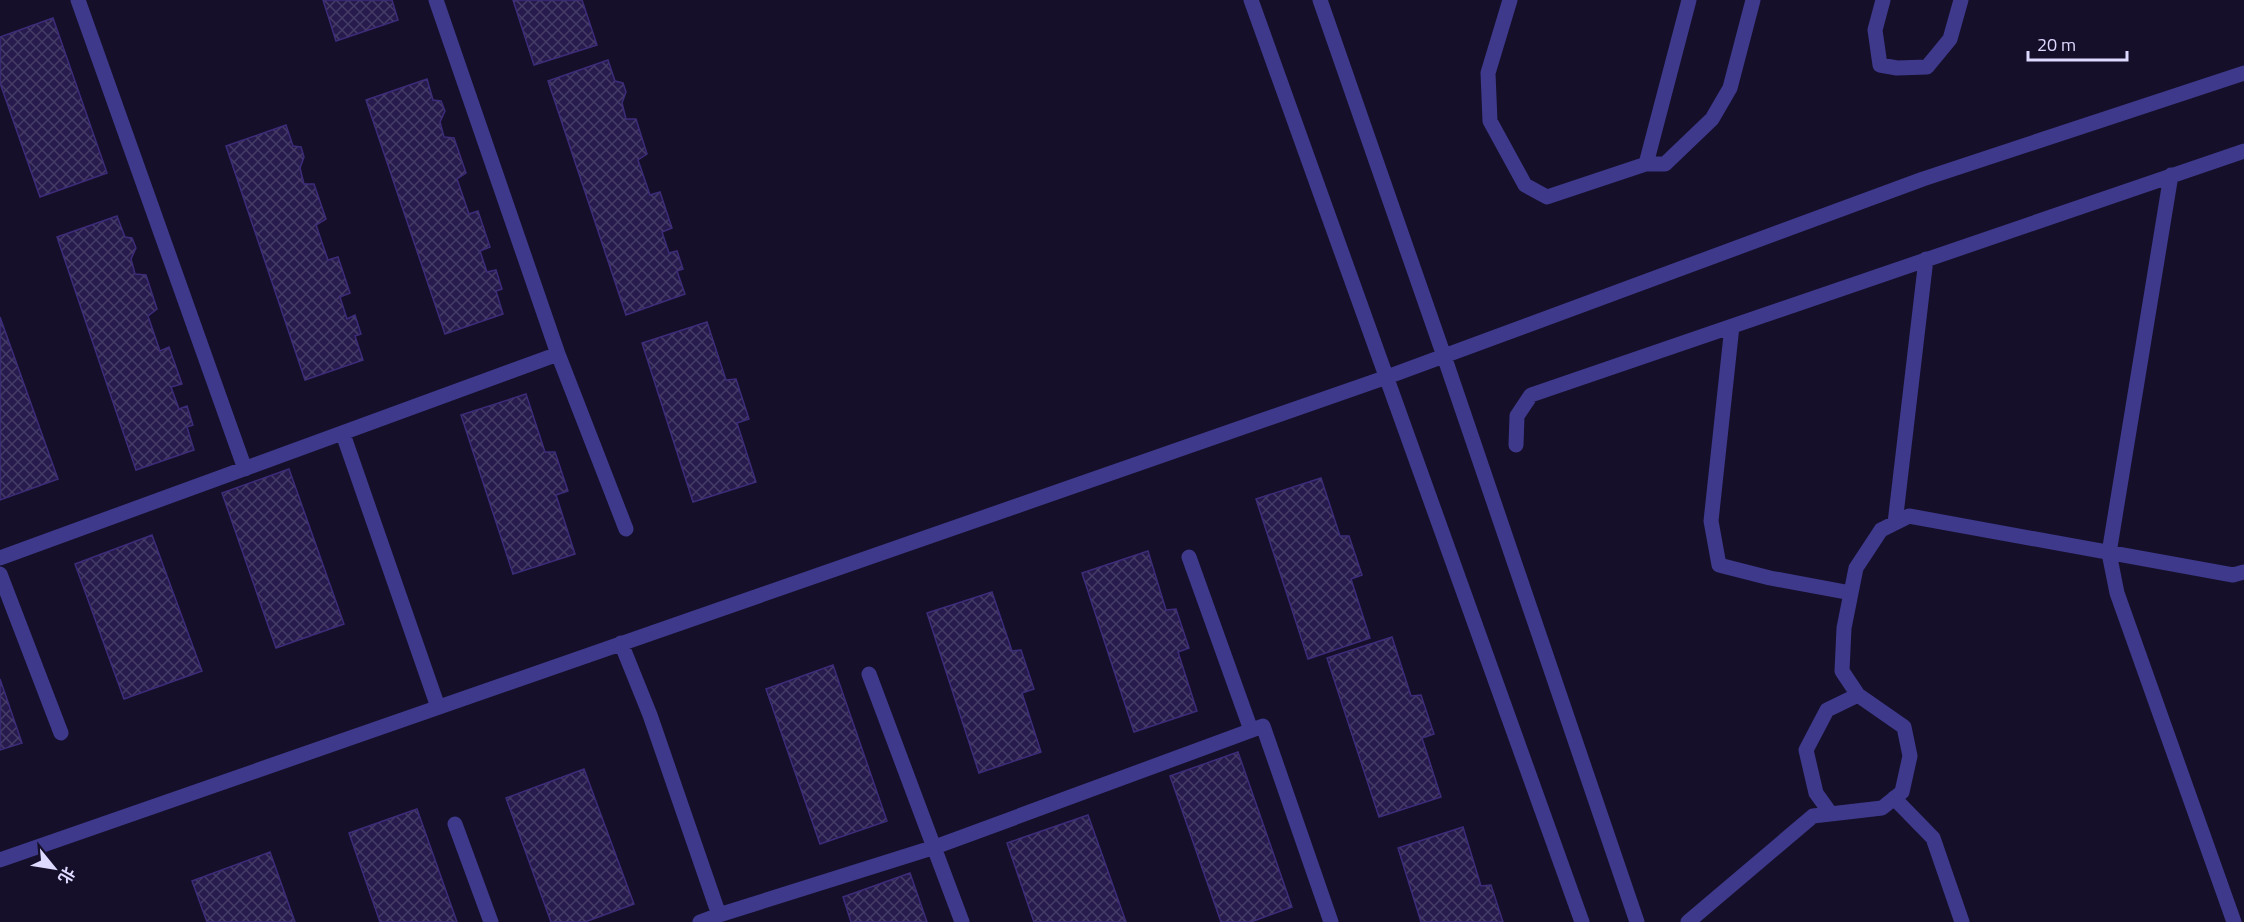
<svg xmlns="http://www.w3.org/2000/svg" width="2244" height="922" font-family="'Titillium Web','Noto Sans SC',sans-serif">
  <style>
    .building { fill: url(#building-cross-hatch); stroke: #3d2c79; stroke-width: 1.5 }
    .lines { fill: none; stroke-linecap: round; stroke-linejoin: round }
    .minor { stroke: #3e398b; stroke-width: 15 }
  </style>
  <defs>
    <pattern id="building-cross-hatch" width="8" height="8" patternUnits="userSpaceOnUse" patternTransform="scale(1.5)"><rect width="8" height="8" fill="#261b4c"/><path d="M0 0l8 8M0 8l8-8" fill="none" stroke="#453c67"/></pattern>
  </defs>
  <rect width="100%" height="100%" fill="#150f2a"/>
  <path class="building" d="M323,0H392L398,20L336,41Z
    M513,0H582L597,45L534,65Z
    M53,18L107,173L40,197L0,83V37Z
    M608,60L615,81L623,83L626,92L622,103L626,119H636L647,154L638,160L650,195L660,192L672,228L662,232L669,253L677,251L683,269L677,271L685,294L626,315L548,81Z
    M427,79L433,100L441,101L445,111L440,122L444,137L454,138L466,173L457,179L469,214L478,211L490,247L480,251L487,272L496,270L502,289L496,291L503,314L445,334L366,100Z
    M286,125L293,146L301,147L304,157L300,168L304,184H314L326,219L316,225L328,260L338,257L350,293L340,297L347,319L355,315L361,334L355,336L363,360L305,380L226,146Z
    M117,216L125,237L132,238L136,248L131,259L135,274L146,275L157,309L148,316L160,351L169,347L182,384L171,387L179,409L187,406L193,425L187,427L194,450L136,470L57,237Z
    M0,317L58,479L0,500Z
    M707,322L726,380L736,379L749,419L737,423L756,482L693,502L642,343Z
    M526,394L545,452H555L568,491L556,495L575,554L513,574L461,415Z
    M289,469L344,624L276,648L222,493Z
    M1321,478L1340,536H1349L1362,575L1351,579L1370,638L1308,659L1256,499Z
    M152,535L202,671L124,699L75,564Z
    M1148,551L1166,610L1176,609L1189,648L1178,652L1197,711L1134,732L1082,573Z
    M992,592L1012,651L1021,650L1034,689L1022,693L1041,752L979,773L927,613Z
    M1392,637L1411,696L1421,695L1434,734L1422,738L1441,797L1379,817L1327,658Z
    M833,665L887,821L820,844L766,689Z
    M0,679L22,743L0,750Z
    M1238,752L1292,907L1251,922H1221L1170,776Z
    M584,769L634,904L585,922H551L506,798Z
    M417,809L457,922H380L349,833Z
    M1088,815L1126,922H1034L1007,843Z
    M1463,827L1481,886L1491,885L1503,922H1421L1398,848Z
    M270,852L295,922H207L192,881Z
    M910,873L927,922H851L843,897Z"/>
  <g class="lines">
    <path class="minor" d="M78,0L245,469
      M436,0L558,354L626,529
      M1251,0L1582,922
      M1320,0L1444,356L1637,922
      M1510,0L1488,73L1490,121L1525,185L1547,197L1646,164
      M1689,0L1646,164H1665L1712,119L1730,88L1753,0
      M1883,0L1875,30L1880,65L1897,68L1927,67L1950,39L1961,0
      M2171,175L2109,553L2117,593L2234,922
      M1732,326L1711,521L1719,565L1770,578L1851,593
      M343,434L438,707
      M1516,445L1517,416L1531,395L2244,151
      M1895,523L1926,259
      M1189,557L1251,730
      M0,558L558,354
      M0,574L61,733
      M621,643L650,715L719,915L700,922
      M869,674L962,922
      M1858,695L1842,671L1844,628L1856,568L1881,530L1909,516L2233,575L2244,572
      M1894,798L1933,838L1962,922
      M455,824L491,922
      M0,860L1387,377L1923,179L2244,73
      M719,915L935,847L1263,726L1331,922
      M1688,922L1813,816L1882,808L1902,792L1910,756L1904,727L1858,695L1827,710L1806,750L1816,793L1831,814"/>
  </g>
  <g transform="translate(54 868) rotate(120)" stroke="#150f2a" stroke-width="4.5" paint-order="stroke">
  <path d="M0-4.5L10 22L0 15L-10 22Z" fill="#ded9ff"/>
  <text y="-9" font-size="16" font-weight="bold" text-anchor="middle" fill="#ded9ff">北</text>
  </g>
  <path d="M2028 51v9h99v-9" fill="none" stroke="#ded9ff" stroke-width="3"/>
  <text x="2037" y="51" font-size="18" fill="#ded9ff" stroke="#150f2a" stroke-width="4.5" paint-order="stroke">20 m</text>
</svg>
